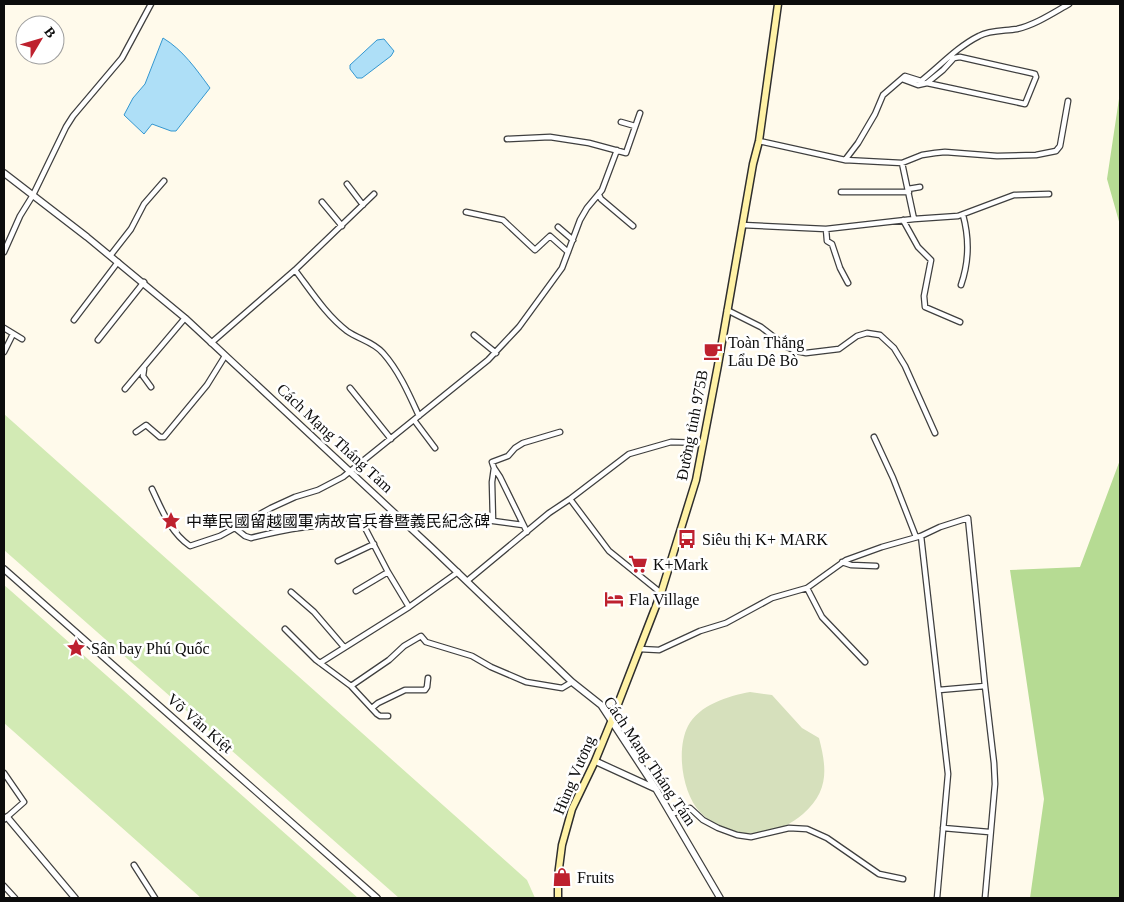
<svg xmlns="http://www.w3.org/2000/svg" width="1124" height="902" font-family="'Times New Roman','Noto Sans SC',serif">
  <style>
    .green { fill: #d2eab4 }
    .forest { fill: #b6db93 }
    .cemetery { fill: #d6e0bc }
    .water { fill: #aedff7; stroke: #3497d0 }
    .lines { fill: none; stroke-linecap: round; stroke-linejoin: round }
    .minor-casing { stroke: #3f3f3f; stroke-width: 7 }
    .tertiary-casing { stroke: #3f3f3f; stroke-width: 8 }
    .secondary-casing { stroke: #2e2e2e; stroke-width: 9 }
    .minor { stroke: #fff; stroke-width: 4.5 }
    .tertiary { stroke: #fff; stroke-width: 5.5 }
    .secondary { stroke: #fff2a6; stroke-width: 6 }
    .labels { text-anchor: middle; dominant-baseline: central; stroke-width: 5; stroke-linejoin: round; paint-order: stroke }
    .poi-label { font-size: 16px; fill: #0c0c0c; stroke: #fff; text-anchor: start }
    .street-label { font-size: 16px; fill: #0c0c0c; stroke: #fff }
  </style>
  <rect width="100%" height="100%" fill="#fffaeb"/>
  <path class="green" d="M4,414L527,880L535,898H399L4,550Z
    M4,585L11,591L358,898H201L4,723Z"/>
  <path class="forest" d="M1120,92V225L1107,179Z
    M1120,460V898H1030L1044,799L1010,570L1080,567Z"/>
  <path class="cemetery" d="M750,692L772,695L802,728L819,738C827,769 829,791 803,814C775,839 727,841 700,812C682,793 676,749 688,726C699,705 728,696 750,692Z"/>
  <path class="water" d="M163,38C183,50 196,69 210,88L176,131H171L152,124L144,134L124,115L133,98L145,84Z
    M384,39L394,51L391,56L362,78H357L350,69V65L377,40Z"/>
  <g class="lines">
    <g class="minor-casing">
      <path id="minor" d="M902,79L918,85L927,83L1025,104L1036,77L1035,74L1031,73L960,57L954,58L943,70L927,83
        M621,122L635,126
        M507,139L550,137L589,143L626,153L640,113
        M759,141L845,160L902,163L922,155L935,153L945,152L997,156L1036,155L1056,151L1060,146L1068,101
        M845,160L858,143L875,114L883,95L905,76L921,81C940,66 957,47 979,36C990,30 1005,31 1017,29C1035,25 1053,13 1069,4
        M902,163L914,219
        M347,184L363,205
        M908,189L920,187
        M841,192H909
        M599,195L601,199L633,226
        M322,202L342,226
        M466,212L503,220L535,250L550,236L568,252
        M903,220L918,247L931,260L924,296L925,307L960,322
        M742,225L826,229L914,219L958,216L1014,195L1049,194
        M558,227L573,240
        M826,229L827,241L832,244L840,268L848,283
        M4,252L20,216L33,195L66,127L73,116L122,58L151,4
        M110,256L131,229L144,204L164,181
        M295,270C311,291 326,315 347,331C358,339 374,342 383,353C399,371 409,394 419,416
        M961,285C969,262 969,237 963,215
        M727,310L761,327L787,347L796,351L806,353L839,349L857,336L867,333L880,335L894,348L905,366L935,433
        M74,320L118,262
        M4,328L22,339
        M474,335L496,353
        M98,340L144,282
        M211,343L295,270L374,194
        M4,352L13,334
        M144,369L143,376L151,387
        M350,388L391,439
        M125,389L185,318
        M414,420L435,448
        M136,432L146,425L160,437H164L207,385L225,356
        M874,437L893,478L916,537
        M152,489C162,510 170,532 190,546L220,536L271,508L295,497L318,490L343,477L488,360L519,327L562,268L580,220L587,208L602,190L617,150
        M570,499L609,551L661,593
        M392,511L380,520L363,524L388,572L409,607
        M486,520L523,525
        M493,521L492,482L494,468
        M235,528L245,536L251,538C289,528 324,522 363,524
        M527,532L500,477L494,468L492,462L508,456L515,448L523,443L560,432
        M921,536L948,774L937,898
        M338,561L374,544
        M842,562L851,565L876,566
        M467,581L549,513L570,499L629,454L671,442L703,443
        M807,588L822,617L865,662
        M356,591L388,572
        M291,592L314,612L344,647
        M285,629L316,660L351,686L377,714L380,716H388
        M639,649L659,650L700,631L726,623L772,598L807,588L846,560L882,547L921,536L940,527L968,518L985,686L994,763L995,784L985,898
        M320,663L409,607L458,572
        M351,686L389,660L404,646L421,636L426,642L472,656L491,667L526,682L562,688L572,682
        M939,690L985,686
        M372,708L378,703L405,690H425L427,687L428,678
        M4,773L24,802L7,817
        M671,814L690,808L703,820L718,828L737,835L751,837L789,828L807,829L827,838L879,874L903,879
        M943,828L989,832
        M134,865L155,898
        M4,886L15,898"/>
    </g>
    <g class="tertiary-casing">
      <path id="tertiary" d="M4,173L87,237L185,318L432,548L572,682L601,705L656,789L720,898
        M4,569L377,898
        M595,761L654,788
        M4,819L7,817L75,898"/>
    </g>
    <g class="secondary-casing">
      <path id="secondary" d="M558,898V876L562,845L572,809L595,761L611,722L661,593L696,480L718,365L753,164L759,141L778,4"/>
    </g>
    <use href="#minor" class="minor"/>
    <use href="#tertiary" class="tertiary"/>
    <use href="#secondary" class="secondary"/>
  </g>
  <defs>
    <g id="cafe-bare" transform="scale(1.5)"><path d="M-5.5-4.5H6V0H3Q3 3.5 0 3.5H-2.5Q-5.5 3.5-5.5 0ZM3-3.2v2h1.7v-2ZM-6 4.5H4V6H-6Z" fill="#be212e" stroke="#fff" stroke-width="2.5" paint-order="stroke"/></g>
    <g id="sight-bare" transform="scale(1.5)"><path d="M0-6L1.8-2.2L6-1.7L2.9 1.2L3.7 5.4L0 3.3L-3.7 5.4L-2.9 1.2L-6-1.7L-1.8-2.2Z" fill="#be212e" stroke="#fff" stroke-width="2.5" paint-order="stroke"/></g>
    <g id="bus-bare" transform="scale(1.5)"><path d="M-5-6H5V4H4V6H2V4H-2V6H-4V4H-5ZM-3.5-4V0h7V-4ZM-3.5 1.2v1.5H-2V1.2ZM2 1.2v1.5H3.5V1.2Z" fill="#be212e" stroke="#fff" stroke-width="2.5" paint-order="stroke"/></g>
    <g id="supermarket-bare" transform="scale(1.5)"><path d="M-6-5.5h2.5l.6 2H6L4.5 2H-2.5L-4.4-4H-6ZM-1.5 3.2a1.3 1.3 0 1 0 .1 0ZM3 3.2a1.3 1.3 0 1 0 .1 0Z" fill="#be212e" stroke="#fff" stroke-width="2.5" paint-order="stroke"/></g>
    <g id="hotel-bare" transform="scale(1.5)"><path d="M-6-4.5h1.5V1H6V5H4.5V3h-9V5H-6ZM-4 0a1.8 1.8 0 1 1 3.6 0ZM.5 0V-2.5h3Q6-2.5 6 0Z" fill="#be212e" stroke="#fff" stroke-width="2.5" paint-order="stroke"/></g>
    <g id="shop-bare" transform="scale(1.5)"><path d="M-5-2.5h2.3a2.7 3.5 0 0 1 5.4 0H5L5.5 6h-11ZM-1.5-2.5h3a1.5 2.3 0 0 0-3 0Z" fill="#be212e" stroke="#fff" stroke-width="2.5" paint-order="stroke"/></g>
  </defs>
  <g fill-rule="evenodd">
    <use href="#cafe-bare" x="713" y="351"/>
    <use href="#sight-bare" x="171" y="521"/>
    <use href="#bus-bare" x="687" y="539"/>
    <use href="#supermarket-bare" x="638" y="564"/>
    <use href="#hotel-bare" x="614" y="599"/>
    <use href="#sight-bare" x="76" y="648"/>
    <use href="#shop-bare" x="562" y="877"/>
  </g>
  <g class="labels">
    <g class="poi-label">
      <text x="728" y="342">Toàn Thắng<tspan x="728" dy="18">Lẩu Dê Bò</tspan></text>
      <text x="186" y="521">中華民國留越國軍病故官兵眷暨義民紀念碑</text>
      <text x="702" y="539">Siêu thị K+ MARK</text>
      <text x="653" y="564">K+Mark</text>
      <text x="629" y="599">Fla Village</text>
      <text x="91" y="648">Sân bay Phú Quốc</text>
      <text x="577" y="877">Fruits</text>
    </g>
    <g class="street-label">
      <text transform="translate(692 425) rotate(-79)">Đường tỉnh 975B</text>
      <text transform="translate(335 438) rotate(43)">Cách Mạng Tháng Tám</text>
      <text transform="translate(200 723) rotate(41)">Võ Văn Kiệt</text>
      <text transform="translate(650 761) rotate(56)">Cách Mạng Tháng Tám</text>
      <text transform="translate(574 775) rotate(-67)">Hùng Vương</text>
    </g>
  </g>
  <rect width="1124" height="902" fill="none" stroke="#0c0c0c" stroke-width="10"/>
  <g transform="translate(40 40) rotate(52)"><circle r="24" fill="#ffffff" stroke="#9e9e9e"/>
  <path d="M0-4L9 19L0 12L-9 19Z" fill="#be212e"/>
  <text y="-8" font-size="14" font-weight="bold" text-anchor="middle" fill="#0c0c0c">B</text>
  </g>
</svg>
